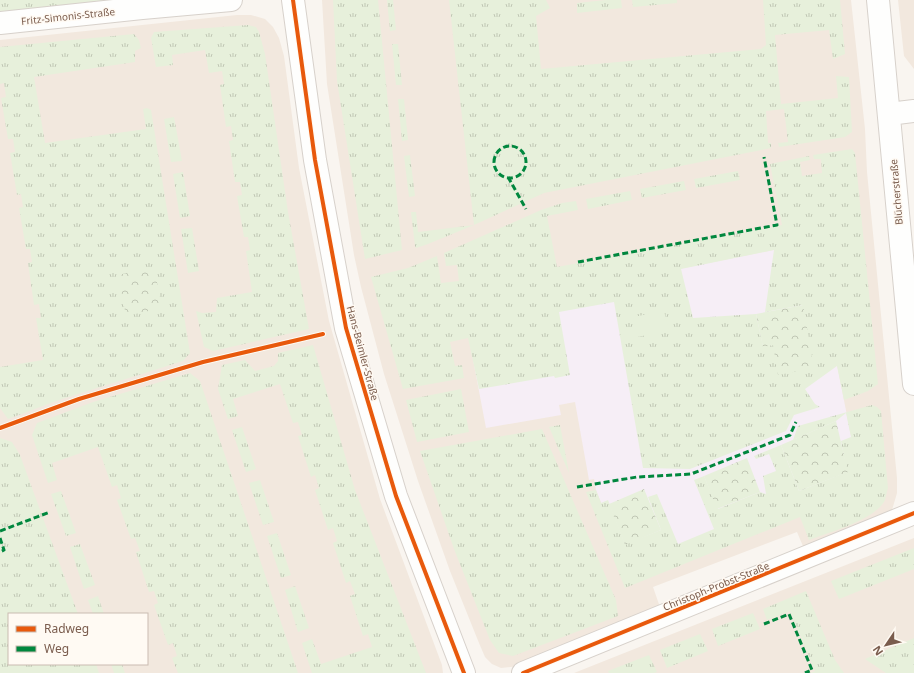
<svg xmlns="http://www.w3.org/2000/svg" width="914" height="673" font-family="'Noto Sans',sans-serif">
  <style>
    .residential { fill: #f2e8de; fill-rule: evenodd }
    .education { fill: #f6eef6 }
    .grass { fill: url(#grass-tufts); fill-rule: evenodd }
    .park { fill: url(#park-crowns) }
    .pitch { fill: #e7f0db }
    .lines { fill: none; stroke-linecap: round; stroke-linejoin: round }
    .minor-casing { stroke: #d7d1cb; stroke-width: 24 }
    .minor { stroke: #fefefd; stroke-width: 22 }
    .quiet { stroke: #00873e; stroke-width: 3; stroke-dasharray: 6 3; stroke-linecap: butt }
    .cycleway-casing { stroke: #fffaf3; stroke-width: 6 }
    .cycleway { stroke: #e8590c; stroke-width: 4 }
    .labels { text-anchor: middle; dominant-baseline: central; stroke-width: 3; stroke-linejoin: round; paint-order: stroke }
    .street-label { font-size: 10px; fill: #7a5c4d; stroke: #fffaf3 }
  </style>
  <defs>
    <pattern id="grass-tufts" width="24" height="20" patternUnits="userSpaceOnUse"><rect width="24" height="20" fill="#e7f0db"/><path d="M3 7l-1-3M5 7V3M7 7l1-3M15 17l-1-3M17 17v-4M19 17l1-3" fill="none" stroke="#c0c6b4"/></pattern>
    <pattern id="park-crowns" width="20" height="18" patternUnits="userSpaceOnUse"><rect width="20" height="18" fill="#e7f0db"/><path d="M2 6a3 3 0 1 1 6 0M12 15a3 3 0 1 1 6 0" fill="none" stroke="#c0c6b4"/></pattern>
  </defs>
  <rect width="100%" height="100%" fill="#f9f5f0"/>
  <path class="residential" d="M322,0H851L865,129L867,172L897,478V493L892,510L805,551L797,532L653,587L661,610L520,666L501,668L492,664L485,657L479,643L450,571L418,481L384,374L361,287L354,255L327,84Z
    M898,0H914V69L904,56Z
    M237,15H251L265,19L273,27L279,38L284,56L299,168L329,321L380,499L442,665L443,673H0V40ZM9,614H147V664H9Z
    M914,538V673H574Z"/>
  <path class="education" d="M813,242L860,482L630,574L596,490L594,479L589,480L575,402L559,405L561,415L486,428L464,312Z"/>
  <path class="grass" d="M0,0H137L0,13Z
    M333,0H378L402,250L365,259L337,81Z
    M387,0H393L396,30L390,31Z
    M449,0H546L550,8L536,16L541,69L761,49L766,45L763,0H840L845,54L833,59L829,30L775,35L781,104L838,98L836,76L849,77L852,132L845,137L779,147L778,143L788,142L784,109L766,111L768,143H771V148L544,193L474,225L428,244L416,248L415,246L411,212H416L418,232L474,225Z
    M606,0H621L622,8L577,13V3Z
    M632,0H677V3L633,7Z
    M248,25L256,27L259,32L265,54L288,212L309,329L213,351L204,347L196,311L202,313L216,312L217,298L252,292L246,251L250,250L248,237H244L237,196L242,195L240,182H235L229,141L233,140L231,126L226,127L220,85L224,84L222,71L209,73L205,50L172,55L173,65L156,67L151,38L154,32Z
    M134,34L139,40L141,48L135,51V62L34,77L45,143L146,129L143,109L147,108L151,110L190,353L183,361L59,400L8,419L0,408V367L43,360L36,318H41L39,304L34,305L28,263L32,262L30,249H26L19,208L23,207L21,194L17,195L10,153L15,152L13,139H8L1,98L6,97L4,83L0,84V47Z
    M392,44H398L402,85H396Z
    M398,99H404L408,140L402,141Z
    M174,117L182,161L171,162L164,119Z
    M852,149L855,153L878,384L868,391L844,400L837,366L805,389L815,404L820,407L794,415L786,431L690,469L643,468L614,302L559,312L570,375L555,378L554,376L479,389L468,338L450,342L455,366L462,365L464,378L403,389L371,277L408,268L437,256L441,283L459,281L457,265L446,266L444,253L541,210L562,203L576,201L578,210L547,216L557,267L782,225L770,164L809,156L810,160L800,162L802,176L822,173L821,159H814L813,155ZM774,250L765,312L803,305L772,345L763,346L756,314L693,318L681,269Z
    M410,155L415,196L409,197L404,156Z
    M738,171L740,180L696,188L694,179Z
    M183,172L190,216L180,218L173,174Z
    M684,181L686,190L642,198L640,189Z
    M630,191L632,200L588,209L586,199Z
    M192,228L199,271L188,273L181,229Z
    M313,345L355,490L426,673H312L302,643L312,639L321,664L372,647L368,634L363,636L350,596L355,594L350,581L346,583L333,543L337,541L333,528L328,530L315,490L319,488L315,475L311,477L298,436L302,435L298,422L293,423L280,384L233,399L238,416L228,419L218,389L222,365L245,360L255,371L274,366L278,361V353Z
    M190,373L200,381L298,673H178L172,658L177,656L173,643L168,645L154,605L158,603L154,591L149,592L136,552L140,551L135,538L131,539L117,500L121,498L117,485L112,487L98,447L52,463L57,480L48,483L32,435L37,423L93,402Z
    M461,389L469,432L417,442L406,400Z
    M872,405L877,407L881,411L888,488C887,491 886,496 885,500C875,520 830,532 809,540L800,517L625,588L586,492L596,490L601,503L608,500L625,544L661,530L648,497L657,494L678,544L714,529L694,480L704,476L718,509L760,492L766,494L763,476L776,471L769,454L756,459L754,456L781,445L799,491L847,472L841,441L851,437L846,413L836,421L793,440L798,426Z
    M560,425L569,473L549,427Z
    M242,427L256,469L246,472L232,430Z
    M542,429L616,600L618,616L513,656L499,653L490,640L454,549L420,451Z
    M0,438L12,442L20,455L78,614H9V664H96L99,673H0Z
    M260,480L274,522L263,525L249,483Z
    M61,491L76,533L66,536L51,494Z
    M277,533L291,575L281,578L267,536Z
    M80,544L95,585L84,589L70,547Z
    M914,548V569L839,599L831,581Z
    M295,586L309,628L298,632L285,590Z
    M806,591L835,660L844,673H811L815,671L790,611L767,620L763,609Z
    M98,596L104,614H93L88,600Z
    M753,613L760,629L718,646L712,629Z
    M700,634L708,651L667,668L660,650Z
    M914,638V673H886L865,659Z
    M649,655L657,672L654,673H609L608,671Z
    M111,664H122L125,673H114Z"/>
  <path class="park" d="M154,267L162,308L126,316L118,275Z
    M803,305L814,368L778,375L773,345L763,347L756,314Z
    M836,421L848,472L799,491L781,445Z
    M747,458L760,492L717,509L704,476Z
    M644,489L661,530L625,545L609,504Z"/>
  <path class="pitch" d="M664,311L669,331L637,337L633,317Z"/>
  <g class="lines">
    <g class="minor-casing">
      <path id="minor" d="M293,0L315,160L346,328L396,496L464,673
        M878,0L914,384
        M0,23L142,8L231,0
        M889,114L914,111
        M523,673L914,513"/>
    </g>
    <use href="#minor" class="minor"/>
    <path class="quiet" d="M494 162a16 16 0 1 1 32 0a16 16 0 1 1-32 0Z
      M508,177L526,209
      M578,262L777,225L764,157
      M577,487L637,477L691,474L790,435L796,422
      M0,531L50,512
      M0,538L4,550L0,552
      M764,624L789,614L812,670L805,673"/>
    <g class="cycleway-casing">
      <path id="cycleway" d="M293,0L315,160L346,328L396,496L464,673
        M0,428L79,399L203,362L323,334
        M523,673L914,513"/>
    </g>
    <use href="#cycleway" class="cycleway"/>
  </g>
  <g class="labels">
    <g class="street-label">
      <text transform="translate(68 16) rotate(-6)">Fritz-Simonis-Straße</text>
      <text transform="translate(896 192) rotate(-95)">Blücherstraße</text>
      <text transform="translate(363 353) rotate(75)">Hans-Beimler-Straße</text>
      <text transform="translate(716 586) rotate(-22)">Christoph-Probst-Straße</text>
    </g>
  </g>
  <rect x="8" y="613" width="140" height="52" fill="#fffaf3" stroke="#cabbb1"/>
  <rect x="16" y="626" width="20" height="6" fill="#e8590c" stroke="#cabbb1"/>
  <text x="44" y="633" font-size="12" fill="#7a5c4d">Radweg</text>
  <rect x="16" y="646" width="20" height="6" fill="#00873e" stroke="#cabbb1"/>
  <text x="44" y="653" font-size="12" fill="#7a5c4d">Weg</text>
  <g transform="translate(886 645) rotate(235)" stroke="#fffaf3" stroke-width="3" paint-order="stroke">
  <path d="M0-3L7 15L0 10L-7 15Z" fill="#7a5c4d"/>
  <text y="-6" font-size="11" font-weight="bold" text-anchor="middle" fill="#7a5c4d">N</text>
  </g>
</svg>
